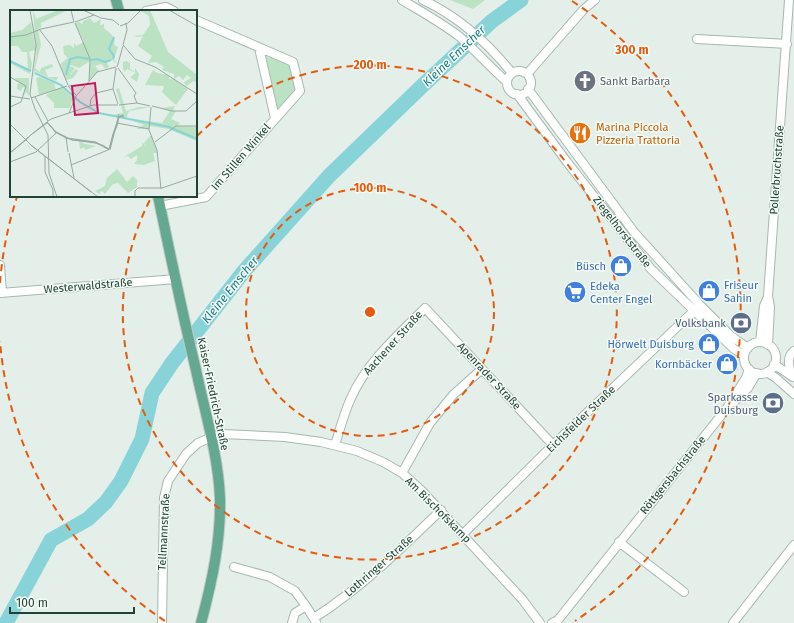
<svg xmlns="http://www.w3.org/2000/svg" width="794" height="623" font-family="'Fira Sans',sans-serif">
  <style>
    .green { fill: #bbe2c2 }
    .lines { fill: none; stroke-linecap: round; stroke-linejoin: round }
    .river { stroke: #88d3d8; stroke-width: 15 }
    .minor-casing { stroke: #a6b8b0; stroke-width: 10 }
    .major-casing { stroke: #c1cac7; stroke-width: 12 }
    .minor { stroke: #fff; stroke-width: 8 }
    .major { stroke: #65a891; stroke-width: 10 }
    .ring { fill: none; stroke: #e8590c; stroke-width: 2; stroke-dasharray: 7 5 }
    .labels { text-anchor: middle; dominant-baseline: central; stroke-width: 3; stroke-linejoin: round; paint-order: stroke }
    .worship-label { font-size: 11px; fill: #5b616d; stroke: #f5fbf7; text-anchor: start }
    .food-label { font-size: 11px; fill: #c56008; stroke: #f5fbf7; text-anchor: start }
    .street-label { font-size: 11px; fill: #214337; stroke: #f5fbf7 }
    .shop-label { font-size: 11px; fill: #366cbe; stroke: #f5fbf7; text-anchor: end }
    .service-label { font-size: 11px; fill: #4e5e75; stroke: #f5fbf7; text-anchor: end }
    .water-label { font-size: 12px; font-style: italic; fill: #157c85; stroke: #f5fbf7 }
    .inset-river { fill: none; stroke: #88d3d8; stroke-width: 2 }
    .inset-road { fill: none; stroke: #96aaa2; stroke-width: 1 }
    .view { fill: #c2185b; fill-opacity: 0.15; stroke: #c2185b; stroke-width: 2 }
    .inset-edge { fill: none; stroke: #214337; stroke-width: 2 }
    .centre { fill: #e8590c; stroke: #f5fbf7; stroke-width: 2 }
    .ring-label { font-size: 12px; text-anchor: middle; font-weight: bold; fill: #e8590c; stroke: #f5fbf7; stroke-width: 3; stroke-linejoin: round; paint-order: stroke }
  </style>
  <rect width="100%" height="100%" fill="#e4efe9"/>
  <path class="green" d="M450,0H485L473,9Z
    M266,56L289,65L295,91L276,110Z"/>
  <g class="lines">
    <path class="river" d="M6,623L51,540L88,519L106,502L121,481L142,439L152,393L172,363L245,270L329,176L420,88L492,21L521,0"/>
    <g class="minor-casing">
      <path id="minor" d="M402,0C422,12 442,23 460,37C476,51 491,68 507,82
        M423,0C459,17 487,42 512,73
        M146,11L166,7L174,11
        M697,39L787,44
        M259,48L275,118
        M507 83a12 12 0 1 1 24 0a12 12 0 1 1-24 0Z
        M527,74L584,9L595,0
        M528,89L634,232L700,305L731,336L748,348
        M517,94L567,162L651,269L734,349L744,355
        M160,206L206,197L300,91L293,62L196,20
        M0,265L2,293
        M0,293L176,279
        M760,342L764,306L767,299
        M744 358a16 16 0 1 1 32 0a16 16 0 1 1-32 0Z
        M768,345L770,307L768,296L789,0
        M774,364L793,377
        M767,372L776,378L794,394
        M792,376C789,367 786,357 794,351
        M734,402L748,388L757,373
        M335,445C340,429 344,413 351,398C367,362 398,335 425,308L553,445
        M402,473L430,423L453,395L482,369
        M463,534L553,445L697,308
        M619,542L684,592
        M234,567L270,577L295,591L306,606
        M314,618C361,588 401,549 441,510
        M162,623L164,498L168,481L186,454L198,443L212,437L223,434L285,437L321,442L357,451L383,462L402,473L421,490L522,599L540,623
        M292,623L295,613L306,606L316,622
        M552,623L558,620L727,408L746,378L749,369
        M733,623L794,545"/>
    </g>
    <g class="major-casing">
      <path id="major" d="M116,0L119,11
        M158,196C170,254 182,312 196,370C205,413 218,454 220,498C221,540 212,582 201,623"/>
    </g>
    <use href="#minor" class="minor"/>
    <use href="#major" class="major"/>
  </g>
  <g class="ring">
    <circle cx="370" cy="312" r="124"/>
    <path d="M197 136A247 247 0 1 1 152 196"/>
    <path d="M165 621A371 371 0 0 1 0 341M0 283A371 371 0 0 1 17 197M572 1A371 371 0 0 1 575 621"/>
  </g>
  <defs>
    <g id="church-disc" transform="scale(1.15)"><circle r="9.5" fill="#6b7280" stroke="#f5fbf7"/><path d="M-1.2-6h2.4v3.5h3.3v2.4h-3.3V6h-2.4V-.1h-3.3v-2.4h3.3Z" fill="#fff"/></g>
    <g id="restaurant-disc" transform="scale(1.15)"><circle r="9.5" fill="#e8710a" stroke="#f5fbf7"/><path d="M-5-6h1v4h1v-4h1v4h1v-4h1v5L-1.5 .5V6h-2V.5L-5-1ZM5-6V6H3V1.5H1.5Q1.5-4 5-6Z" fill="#fff"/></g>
    <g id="shop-disc" transform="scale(1.15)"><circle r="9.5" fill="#3f7fe0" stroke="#f5fbf7"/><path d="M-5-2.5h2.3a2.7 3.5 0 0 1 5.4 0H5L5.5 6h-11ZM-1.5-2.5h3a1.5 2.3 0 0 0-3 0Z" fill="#fff"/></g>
    <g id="supermarket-disc" transform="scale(1.15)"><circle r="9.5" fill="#3f7fe0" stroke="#f5fbf7"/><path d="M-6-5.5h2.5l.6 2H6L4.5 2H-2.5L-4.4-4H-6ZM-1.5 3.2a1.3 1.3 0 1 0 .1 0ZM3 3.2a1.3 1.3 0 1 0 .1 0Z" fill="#fff"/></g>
    <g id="bank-disc" transform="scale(1.15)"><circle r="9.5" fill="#5c6f8a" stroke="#f5fbf7"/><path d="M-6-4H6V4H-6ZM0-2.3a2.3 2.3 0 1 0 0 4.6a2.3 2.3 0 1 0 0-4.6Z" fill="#fff"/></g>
  </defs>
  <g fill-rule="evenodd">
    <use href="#church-disc" x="585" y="81"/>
    <use href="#restaurant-disc" x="580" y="133"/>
    <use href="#shop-disc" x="621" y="266"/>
    <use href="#shop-disc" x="709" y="291"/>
    <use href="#supermarket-disc" x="575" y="292"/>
    <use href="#bank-disc" x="741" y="323"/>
    <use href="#shop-disc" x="709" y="344"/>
    <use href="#shop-disc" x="727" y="364"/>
    <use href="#bank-disc" x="773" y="403"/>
  </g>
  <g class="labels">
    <g class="worship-label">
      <text x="600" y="81">Sankt Barbara</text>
    </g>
    <g class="food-label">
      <text x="596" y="127">Marina Piccola<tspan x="596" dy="13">Pizzeria Trattoria</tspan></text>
    </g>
    <g class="street-label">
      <text transform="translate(241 157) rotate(-49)">Im Stillen Winkel</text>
      <text transform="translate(777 170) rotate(-86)">Pollerbruchstraße</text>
      <text transform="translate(622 232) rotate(52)">Ziegelhorststraße</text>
      <text transform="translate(88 286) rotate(-5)">Westerwaldstraße</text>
      <text transform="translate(393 343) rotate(-48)">Aachener Straße</text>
      <text transform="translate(489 376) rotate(47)">Apenrader Straße</text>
      <text transform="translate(213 394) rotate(78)">Kaiser-Friedrich-Straße</text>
      <text transform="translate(581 419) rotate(-44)">Eichsfelder Straße</text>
      <text transform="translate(673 475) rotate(-51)">Röttgersbachstraße</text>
      <text transform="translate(438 510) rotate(45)">Am Bischofskamp</text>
      <text transform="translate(164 532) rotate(-87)">Tellmannstraße</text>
      <text transform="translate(379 566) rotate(-41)">Lothringer Straße</text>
    </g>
    <g class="shop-label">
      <text x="606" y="266">Büsch</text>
      <text x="724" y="285" text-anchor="start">Friseur<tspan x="724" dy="13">Sahin</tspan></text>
      <text x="590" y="286" text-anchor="start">Edeka<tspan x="590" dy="13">Center Engel</tspan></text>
      <text x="694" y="344">Hörwelt Duisburg</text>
      <text x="712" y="364">Kornbäcker</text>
    </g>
    <g class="service-label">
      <text x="726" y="323">Volksbank</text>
      <text x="758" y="397">Sparkasse<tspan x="758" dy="13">Duisburg</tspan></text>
    </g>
    <g class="water-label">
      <text transform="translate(454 56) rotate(-44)">Kleine Emscher</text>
      <text transform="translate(230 290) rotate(-51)">Kleine Emscher</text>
    </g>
  </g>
  <g transform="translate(10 10)">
    <rect width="187" height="187" fill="#e4efe9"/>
    <path d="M23,0L26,9L48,0H58L31,13V18L28,19L31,35L25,58L30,62L31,58L42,54L43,57L35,60L38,67H48L46,71L25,61L23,68L26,45ZM140,0L158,42L187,65V73L184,71L176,76L174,72L181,68L177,65L173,70L169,66L164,69V64L152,60L154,57L146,52L138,53L142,46L128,36L133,26L127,27L124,26L133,25L140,15L139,6L131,1ZM80,8L84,13L91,9L90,15L94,14V18L105,28L104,35L108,37L104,49L107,54L102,50L97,53L99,57L96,59L91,54L85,56L89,61L79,71L80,51L69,58L61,55L59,56L65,58L59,66L66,59L68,61L63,68L56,70L50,54L58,48L54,44L53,36L60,35L64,38V32L66,36L74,32L65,13L70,12L72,15L73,11ZM21,12L25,36V40L19,42L22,54L20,64L0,53V51L18,59L17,42H12L8,36H0V23L12,20ZM117,51L119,53L120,51V59L125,62V58L129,64L127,72L120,67L126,63L117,59L115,62L113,59V52ZM143,60L147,63L158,65L160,70L162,68L178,79L166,95L152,82L154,76L135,75ZM30,67L44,73L46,80L29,85L26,68ZM5,68H19V86L16,82L13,87L15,78L13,77L11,81L7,79V75L9,73ZM52,77L63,88L60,98H44V93L36,85ZM109,78L116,101L129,97H140L119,101L116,108L102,105L113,103L106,79ZM165,96L163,101H166L161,109L170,113L167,116L187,117V131L158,119L140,116L139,119H126L134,115L123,111V109L152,113L160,101L152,98ZM141,125L148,143H143L145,151L134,155L124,154L127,150V145L121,149L118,146L114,147L132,136V132L137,137L134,133ZM69,131L75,134L86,136L75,140L74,137L70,139ZM107,159L117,172L123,166L127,170V177L118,183L108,173L103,174L95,184L92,181L89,184L85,181L95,176L97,168Z" fill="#bbe2c2"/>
    <path class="inset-river" d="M103,49L104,46L99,39L104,27M81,50L87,49L95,52L101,50M0,51L21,61M25,63L51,75L70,92L89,103L159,117L187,129M56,65L60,49L68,47L79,49"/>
    <path class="inset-road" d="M20,0L26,35L20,84L25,99L38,125L39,163L47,187M61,0L64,12M73,0L91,8L103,10L109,15M159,0L187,16M65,12L84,5M65,13L80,49L79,71M110,16L118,13L131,0M29,19L42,36L58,75M0,27L16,25L31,19L64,12M113,35L125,49L145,57L187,84M113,35L117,20L116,13M107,57L113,36M108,58L126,83L124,86L127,93M0,67L16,76L11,92L0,97M76,75L87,62L106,57M58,76L75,75M58,76L66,85M103,79L106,58M103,79L108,94M0,86L20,89M66,86L75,76M25,87L38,111M21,88L57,76M109,95L127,93L140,96M80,96L81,89L86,83L103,79M142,96L162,101H176L187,91M141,97L139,120L147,140L151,179M59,103L66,86M112,105L114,106L109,107L107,116L103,125L100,138V139H98L94,136L85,133L63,130L56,128L45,122L42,118L38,113H37L22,124L16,130L1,142L0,143L22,124L37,112L38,113L42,118L46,122L57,128L85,132L94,136L99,139L103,124L109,107ZM107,113L139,119M0,114L21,135L81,182M0,114L23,137L88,187M46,122L62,130L85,132L99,140M47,123L37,112L41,109L83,95H108M56,127L58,142M145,132L166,116H187M100,140L109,104M59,143L64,168M35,146V162L43,180V187M0,152L26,142L46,123M61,155L98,140M125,187V181L128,178H152L187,166"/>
    <path class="view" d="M85,73L88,103L65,105L62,76Z"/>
    <rect width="187" height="187" class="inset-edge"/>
  </g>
  <circle cx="370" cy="312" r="6" class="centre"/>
  <g class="ring-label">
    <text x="632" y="54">300 m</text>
    <text x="370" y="69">200 m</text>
    <text x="370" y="192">100 m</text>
  </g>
  <path d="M10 607v6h124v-6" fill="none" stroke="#214337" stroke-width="2"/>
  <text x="16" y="607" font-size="12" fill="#214337" stroke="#f5fbf7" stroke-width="3" paint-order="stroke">100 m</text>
</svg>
